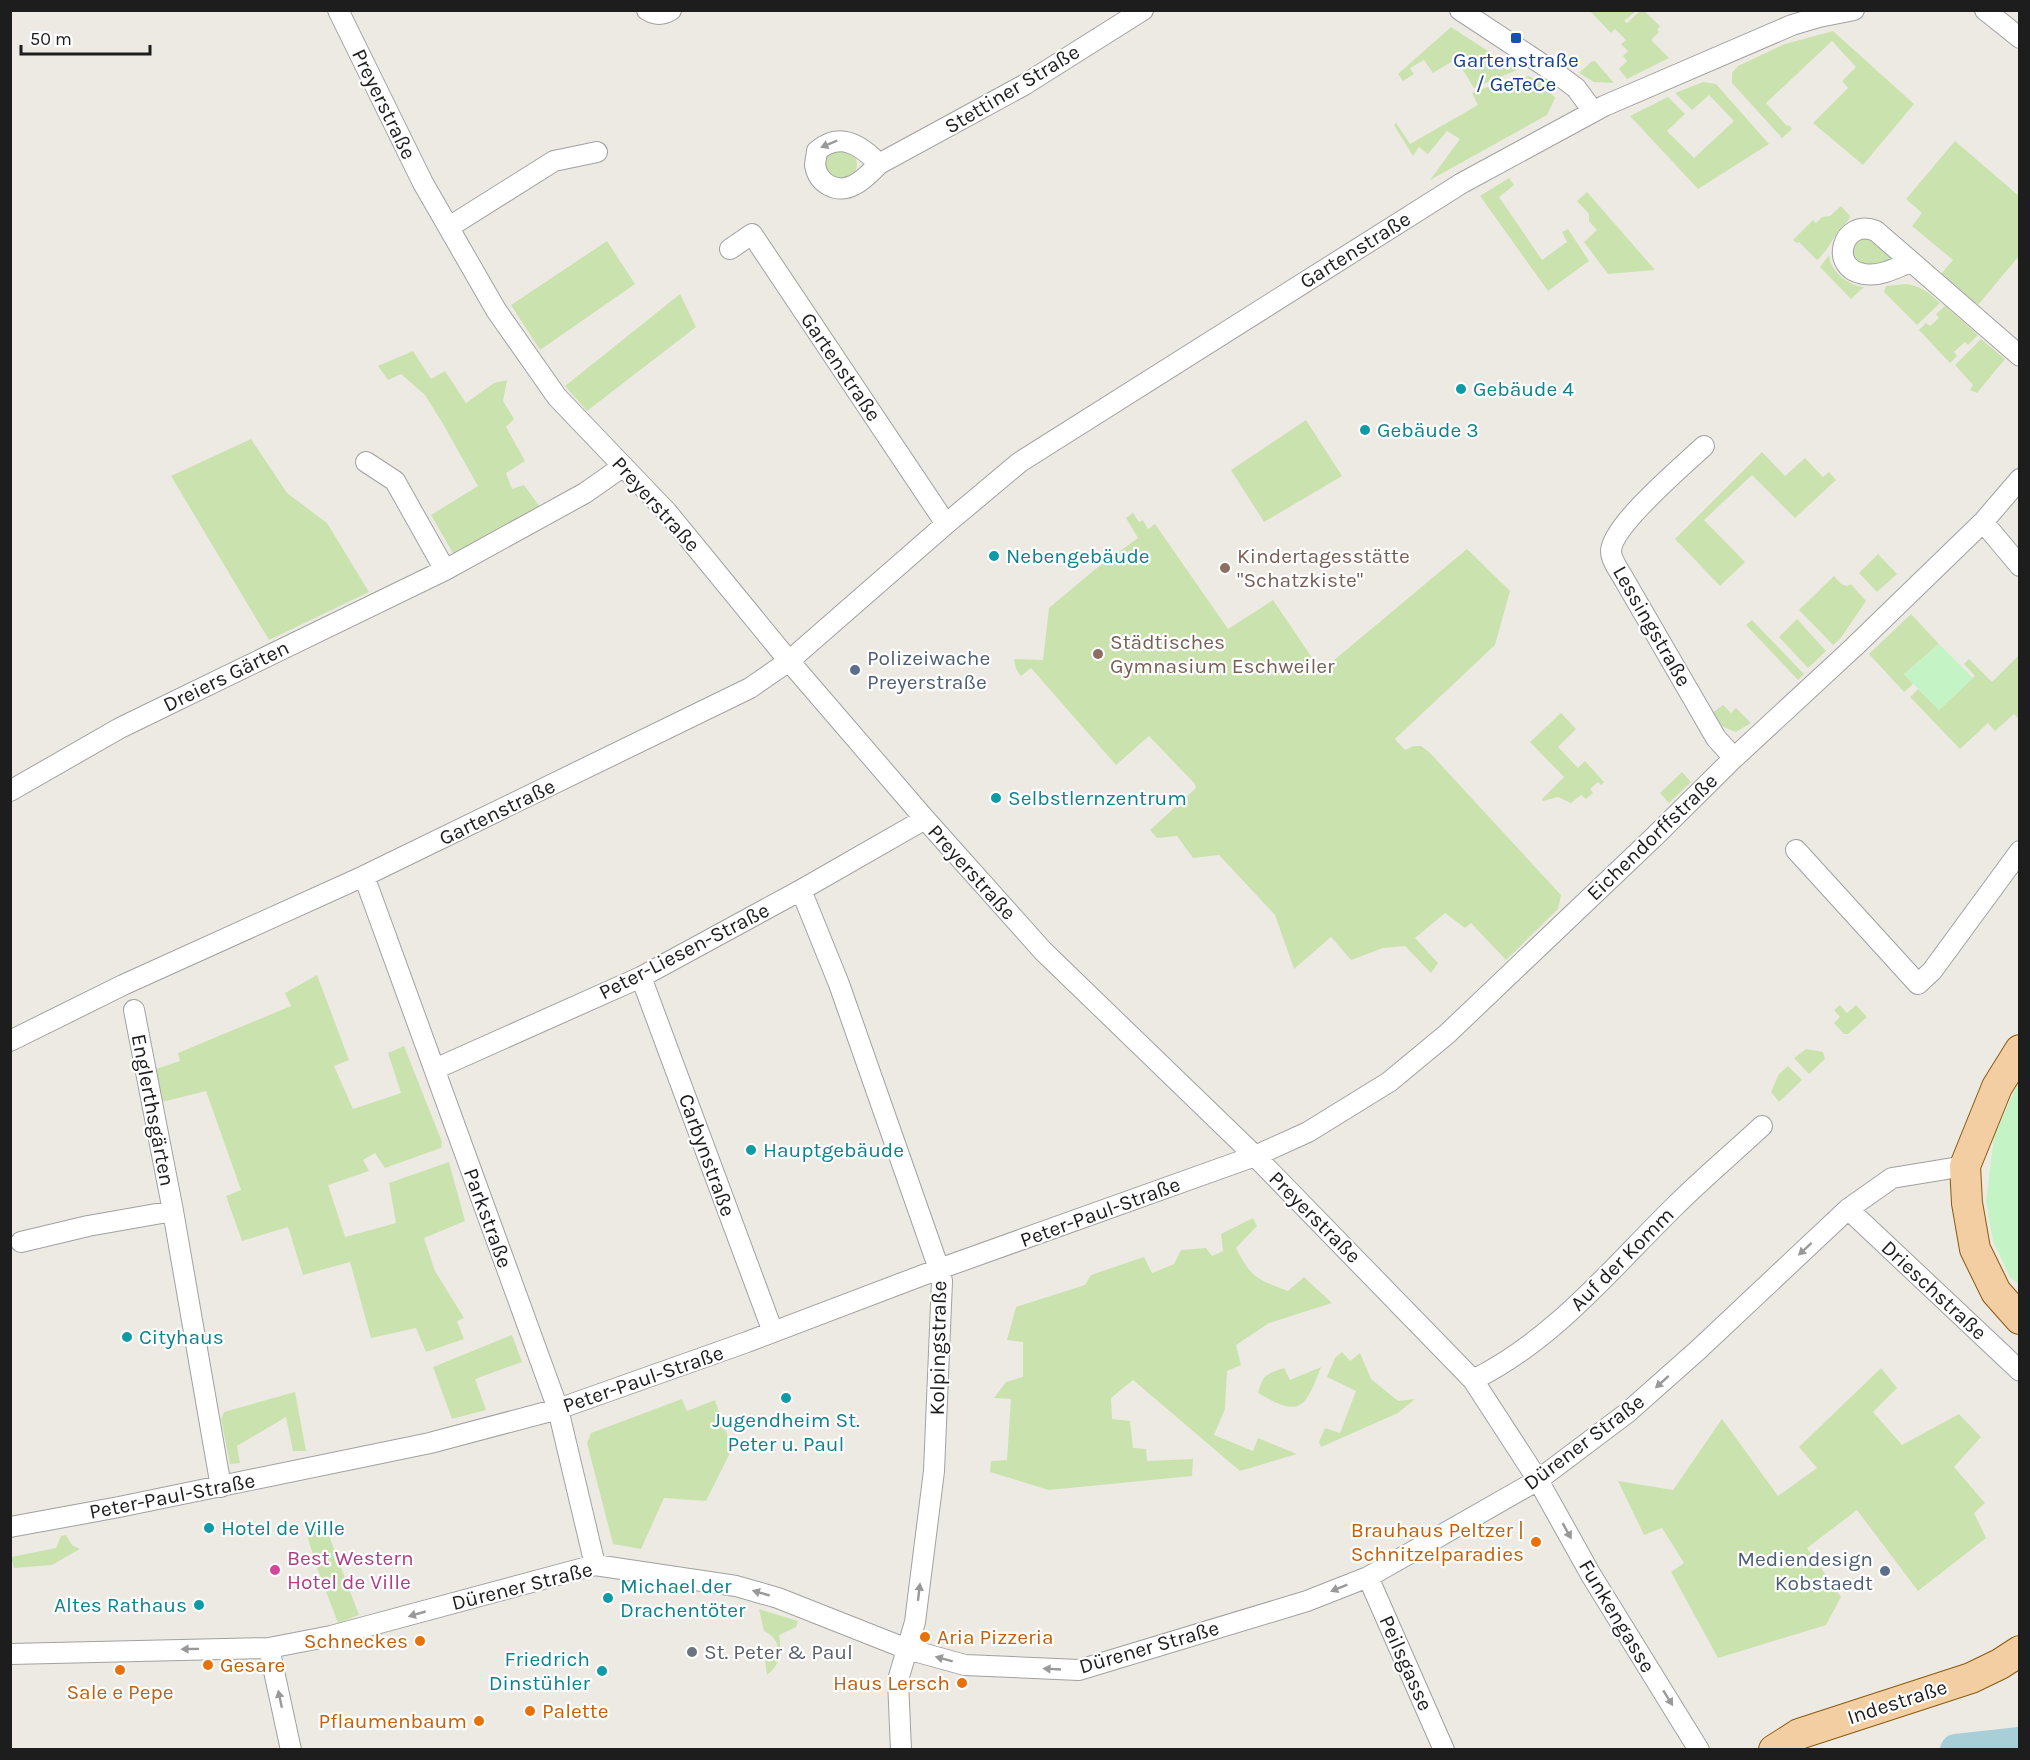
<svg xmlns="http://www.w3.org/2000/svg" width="2030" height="1760" font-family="Karla,sans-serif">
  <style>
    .grass { fill: #cae3ae }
    .park { fill: #c4f4c6 }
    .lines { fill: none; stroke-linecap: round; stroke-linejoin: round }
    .river { stroke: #a8ced7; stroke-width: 32 }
    .minor-casing { stroke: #a1a1a1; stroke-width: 22 }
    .primary-casing { stroke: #885b0d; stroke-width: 32 }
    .minor { stroke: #fff; stroke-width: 20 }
    .primary { stroke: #f3cea3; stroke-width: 30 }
    .oneway { fill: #999 }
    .transit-dot { fill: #1a4fb4; stroke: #fff; stroke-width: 2 }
    .culture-dot { fill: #0f9aa8; stroke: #fff; stroke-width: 2 }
    .education-dot { fill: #8d6e63; stroke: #fff; stroke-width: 2 }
    .service-dot { fill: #5c6f8a; stroke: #fff; stroke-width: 2 }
    .food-dot { fill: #e8710a; stroke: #fff; stroke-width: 2 }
    .hotel-dot { fill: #d1479c; stroke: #fff; stroke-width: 2 }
    .worship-dot { fill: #6b7280; stroke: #fff; stroke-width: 2 }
    .labels { text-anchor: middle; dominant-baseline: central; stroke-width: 4.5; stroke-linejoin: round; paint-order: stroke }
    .transit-label { font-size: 21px; fill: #164399; stroke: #fff }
    .street-label { font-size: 21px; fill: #1d1d1d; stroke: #fff }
    .culture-label { font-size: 21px; fill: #0d838f; stroke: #fff; text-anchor: start }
    .education-label { font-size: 21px; fill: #785e54; stroke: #fff; text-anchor: start }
    .service-label { font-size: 21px; fill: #4e5e75; stroke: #fff; text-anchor: start }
    .food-label { font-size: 21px; fill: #c56008; stroke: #fff; text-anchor: end }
    .hotel-label { font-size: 21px; fill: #b23c85; stroke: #fff; text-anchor: start }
    .worship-label { font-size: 21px; fill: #5b616d; stroke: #fff; text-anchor: start }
  </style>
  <rect width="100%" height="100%" fill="#edeae4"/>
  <path class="grass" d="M1590,11H1636L1624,21L1627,23L1640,11H1644L1660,26L1657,30L1659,32L1651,40L1669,58L1627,79L1619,69L1627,61L1623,56L1628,51L1621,44L1626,40L1615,29L1611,33Z
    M1451,27L1517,70L1474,88L1456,59L1433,73L1424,60L1410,68L1414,74L1403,81L1398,74Z
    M1833,31L1914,104L1863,165L1813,123L1848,88L1842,81L1856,67L1832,41L1766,103L1787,126L1789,125L1792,129L1782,138L1732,83V73L1738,66L1785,44Z
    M1594,61H1595L1614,83L1594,82L1579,73L1591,62Z
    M1529,76L1545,85L1555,98L1547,115L1430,180L1460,139L1447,131L1428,154L1419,147L1413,156L1394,125L1396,123L1410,144L1478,105L1472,93L1495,84Z
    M1703,82L1716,84L1769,144L1698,189L1630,116L1668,97L1685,114L1667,131L1694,158L1734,121L1709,95L1692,110L1675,93Z
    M1955,141L2019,196V256L1978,305L1941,274L1953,260L1912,226L1922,213L1906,199Z
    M829,149L853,152C859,162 858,171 850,179H828L822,158Z
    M1509,178L1514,185L1499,197L1542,260L1567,242L1562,232L1568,229L1589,261L1548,291L1480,196Z
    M1587,192L1655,270L1608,274L1584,242L1597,230L1589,221V214L1577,201Z
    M1841,206L1850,216C1848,223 1842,226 1838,232C1830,243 1828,250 1817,260L1799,242L1797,243L1793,240L1813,220L1816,223L1822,217L1830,216Z
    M1860,238C1874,239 1885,245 1891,258C1881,272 1866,265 1853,261L1851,248Z
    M607,241L635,284L540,350L511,305Z
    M1829,255C1831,272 1847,285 1864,287L1851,299L1820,267Z
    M1906,284C1922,286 1929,293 1940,303L1917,325L1884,292L1886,286Z
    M680,294L696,327L587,411L565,386Z
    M1945,306L1978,335L1968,345L1965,342L1954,352L1957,356L1950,363L1919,330L1926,323L1930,326L1939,318L1936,314Z
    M1981,339L2005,359L1977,393L1970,390L1973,385L1955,365Z
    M413,351L431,379L445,371L466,403L494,383L507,380L503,401L514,419L506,427L525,461L506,473L512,489L524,485L540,507L453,553L431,515L478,486L443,424L425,395L401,374L388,380L378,366Z
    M1306,420L1342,476L1264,522L1231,470Z
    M251,439L287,493L327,523L369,592L269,640L171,476Z
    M1762,452L1785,476L1805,458L1823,477L1829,472L1836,480L1795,518L1752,475L1704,520L1745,562L1720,586L1675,539Z
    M1133,513L1139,522L1143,520L1148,529L1155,524L1228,629L1273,600L1321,671L1467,549L1510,591L1495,645L1395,739L1405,750L1413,746H1421L1430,753L1561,895L1558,909L1506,960L1471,923L1465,928L1445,913L1415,938L1438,963L1431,973L1405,946L1383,948L1351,960L1331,937L1294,969L1275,915L1219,855L1193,858L1177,836L1157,838L1150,830L1196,788L1195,784L1149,736L1116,765L1031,668L1021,676L1016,669L1014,659L1043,660L1049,608L1093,571L1138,538L1126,518Z
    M1878,554L1897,574L1877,592L1859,573Z
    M1834,576L1841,584L1847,586L1851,584L1866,601L1840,639L1833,645L1799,610Z
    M1911,614L1939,644L1904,674L1913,684L1904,692L1869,654Z
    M1797,619L1826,651L1808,668L1779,637Z
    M1752,620L1804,674L1798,680L1746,625Z
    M2019,655V719L2014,714L1995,731L1988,723L1960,749L1910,697L1918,689L1939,710L1975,676L1964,664L1969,659L1992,682Z
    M1723,705L1731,713L1736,708L1751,723L1736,732L1721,726L1712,713Z
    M1561,713L1576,729L1558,747L1578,768L1585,761L1604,782L1601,785L1598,782L1590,789L1593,793L1586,799L1581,795L1571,803L1558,797L1543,801L1542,799L1564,777L1530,742Z
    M1682,772L1691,782L1669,803L1660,793Z
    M317,975L349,1060L334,1066L353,1109L401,1093L388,1053L404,1046L442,1142L441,1148L385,1168L375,1153L363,1160L369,1171L328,1185L345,1237L396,1223L389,1183L449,1162L465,1221L424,1238L435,1271L464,1318L457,1321L464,1339L426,1352L416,1328L371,1338L350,1262L303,1275L288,1227L242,1241L226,1196L241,1190L206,1091L158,1103L156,1069L180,1061L178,1053L291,1006L285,993Z
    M1840,1005L1847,1013L1856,1005L1867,1017L1848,1034H1844L1834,1023L1840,1017L1834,1010Z
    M1806,1049L1823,1052L1825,1059L1809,1074L1794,1058Z
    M1788,1066L1802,1080L1779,1102L1771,1092L1779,1074Z
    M1253,1218L1257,1226L1236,1248C1252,1279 1257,1279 1288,1291L1304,1277L1332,1303L1269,1323L1236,1345L1241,1365L1227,1371L1225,1409L1214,1435L1253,1451L1258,1438L1297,1454L1240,1471L1133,1380L1111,1398L1112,1419L1130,1421L1133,1448L1146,1449L1147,1461L1193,1459L1192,1476L1049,1490L990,1472L991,1461L1007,1460L1011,1399L994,1398L1006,1382L1023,1377V1342L1007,1340L1016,1307L1085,1285L1091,1275L1144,1257L1152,1273L1174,1264L1181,1250L1206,1248L1212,1256L1223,1251L1221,1234Z
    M512,1335L522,1362L475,1379L486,1410L452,1419L433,1367Z
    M1342,1352L1350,1361L1360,1353L1371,1379L1398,1401L1415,1399L1398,1413L1321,1447L1319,1442L1325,1428L1340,1433L1356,1391L1327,1377L1335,1358Z
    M1321,1367C1305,1409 1300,1418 1258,1393C1263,1375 1265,1374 1284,1368L1290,1380Z
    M1881,1368L1897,1388L1873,1412L1902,1445L1959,1414L1981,1437L1954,1467L1985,1503L1974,1513L1986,1538L1918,1591L1857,1510L1807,1548L1841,1597L1826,1625L1718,1658L1671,1572L1684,1563L1662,1528L1644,1535L1618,1481L1673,1490L1722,1419L1778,1496L1817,1468L1799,1447Z
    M295,1392L306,1451H293L286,1417L237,1446L240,1463L230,1464L221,1419L224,1412Z
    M682,1399L687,1411L715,1400L732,1449L706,1501L664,1498L641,1549L613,1544L587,1443L591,1433Z
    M323,1520L359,1615L338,1623L316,1565L304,1525Z
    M66,1535L72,1545L80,1549L52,1565L14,1568L11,1557L56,1548L61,1536Z
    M759,1609L798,1621L796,1627L779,1635C782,1651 781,1664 767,1675L765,1660L776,1657C780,1645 776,1637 764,1631Z"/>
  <path class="park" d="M1939,644L1973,678L1939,710L1904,674Z
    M2019,1081V1285L2010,1277L1993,1241L1986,1202L1994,1136Z"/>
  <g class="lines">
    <path class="river" d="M1956,1750L2020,1743"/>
    <g class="minor-casing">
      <path id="minor" d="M338,10L423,183L496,310L557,397L667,512L789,661L925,819L1043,951L1255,1156L1473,1380L1538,1480L1591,1575L1699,1750
        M647,10C655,15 663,15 671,10
        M1460,10L1560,76L1576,88L1593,111
        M1985,10L2020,38
        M879,164C861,145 840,131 817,151C817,155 815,161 815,165C818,184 837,194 854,185C864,180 871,172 879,164L1024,85L1143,10
        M449,227L554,161L597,152
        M730,249L752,234L946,524
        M1910,262C1896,268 1880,277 1864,274C1828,269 1842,217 1876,231L2020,356
        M1704,446C1684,465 1612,525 1611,551C1611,561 1621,573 1625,581L1716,738L1734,758
        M366,462L395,481L445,570
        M1983,522L2020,566
        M10,791L120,728L445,570L585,493L622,467
        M1796,850L1918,984L1932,971L2020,851
        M364,876L558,1409L595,1565
        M801,890L839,984L939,1269L942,1281L934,1471L915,1622L898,1680L901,1750
        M641,977L773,1332
        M134,1010L173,1211L221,1487
        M10,1041L123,985L364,876L750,688L789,661L946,524L1020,462L1462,183L1604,106L1792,25L1819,17L1854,10
        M435,1069L641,977L801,890L925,819
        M1848,1209L2020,1371
        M21,1242L88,1226L173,1211
        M1473,1380C1554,1340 1611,1269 1674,1207C1702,1179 1733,1153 1762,1126
        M10,1527L119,1507L430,1443L558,1409L747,1342L939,1269L1255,1156L1308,1132L1389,1082L1447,1034L1654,837L1734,758L1854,647L1983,522L2020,479
        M1368,1577L1444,1750
        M269,1648L291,1750
        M10,1654L269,1648L331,1636L595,1565L736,1586L778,1598L907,1649L965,1665L1079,1670L1307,1601L1368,1577L1538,1480L1627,1413L1698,1350L1848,1209L1892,1178L1965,1166"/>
    </g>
    <g class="primary-casing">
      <path id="primary" d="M2020,1050L1997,1087L1965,1166L1967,1203L1975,1249L1996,1292L2020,1319
        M1774,1750L1799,1734L1971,1678L2000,1664L2020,1651"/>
    </g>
    <use href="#minor" class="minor"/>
    <use href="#primary" class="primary"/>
  </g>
  <defs><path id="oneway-solid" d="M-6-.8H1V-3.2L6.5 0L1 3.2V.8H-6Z" transform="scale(1.5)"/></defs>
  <g class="oneway">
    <use href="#oneway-solid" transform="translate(829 144) rotate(157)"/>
    <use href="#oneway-solid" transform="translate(1805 1249) rotate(137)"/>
    <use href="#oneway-solid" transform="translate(1662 1382) rotate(138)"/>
    <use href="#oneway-solid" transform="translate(1567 1531) rotate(61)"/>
    <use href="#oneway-solid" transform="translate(1339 1588) rotate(158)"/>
    <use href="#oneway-solid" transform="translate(919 1592) rotate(-83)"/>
    <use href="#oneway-solid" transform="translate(761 1593) rotate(-164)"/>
    <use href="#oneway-solid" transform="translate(417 1614) rotate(164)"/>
    <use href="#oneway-solid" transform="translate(190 1649) rotate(179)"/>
    <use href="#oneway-solid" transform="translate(944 1659) rotate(-165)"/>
    <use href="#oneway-solid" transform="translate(1052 1669) rotate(-177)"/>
    <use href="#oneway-solid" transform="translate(1668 1698) rotate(58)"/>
    <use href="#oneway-solid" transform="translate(280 1699) rotate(-102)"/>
  </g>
  <rect class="transit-dot" x="1510" y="32" width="12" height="12" rx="3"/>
  <g class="culture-dot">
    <circle cx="1461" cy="389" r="6"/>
    <circle cx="1365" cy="430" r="6"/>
    <circle cx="994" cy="556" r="6"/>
    <circle cx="996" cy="798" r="6"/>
    <circle cx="751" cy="1150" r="6"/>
    <circle cx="127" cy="1337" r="6"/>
    <circle cx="786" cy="1398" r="6"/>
    <circle cx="209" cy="1528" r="6"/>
    <circle cx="608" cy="1598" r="6"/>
    <circle cx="199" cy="1605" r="6"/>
    <circle cx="602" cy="1671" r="6"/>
  </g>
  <g class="education-dot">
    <circle cx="1225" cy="568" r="6"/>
    <circle cx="1098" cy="654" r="6"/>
  </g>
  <g class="service-dot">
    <circle cx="855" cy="670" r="6"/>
    <circle cx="1885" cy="1571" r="6"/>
  </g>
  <g class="food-dot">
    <circle cx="1536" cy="1542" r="6"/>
    <circle cx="925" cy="1637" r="6"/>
    <circle cx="420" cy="1641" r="6"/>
    <circle cx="208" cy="1665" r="6"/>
    <circle cx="120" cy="1670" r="6"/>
    <circle cx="962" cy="1683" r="6"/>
    <circle cx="530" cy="1711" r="6"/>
    <circle cx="479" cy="1721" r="6"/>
  </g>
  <circle class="hotel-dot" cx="275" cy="1570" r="6"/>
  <circle class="worship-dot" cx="692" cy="1652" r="6"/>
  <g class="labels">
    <g class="transit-label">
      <text x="1516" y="60">Gartenstraße<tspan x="1516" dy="24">/ GeTeCe</tspan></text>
    </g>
    <g class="street-label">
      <text transform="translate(1012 89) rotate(-31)">Stettiner Straße</text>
      <text transform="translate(384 104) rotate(64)">Preyerstraße</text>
      <text transform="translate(1355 250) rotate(-32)">Gartenstraße</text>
      <text transform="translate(841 367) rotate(56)">Gartenstraße</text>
      <text transform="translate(656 504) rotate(48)">Preyerstraße</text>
      <text transform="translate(1652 626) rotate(60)">Lessingstraße</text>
      <text transform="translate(226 676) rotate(-26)">Dreiers Gärten</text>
      <text transform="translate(497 812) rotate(-26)">Gartenstraße</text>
      <text transform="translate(1652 837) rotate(-44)">Eichendorffstraße</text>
      <text transform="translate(972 872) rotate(48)">Preyerstraße</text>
      <text transform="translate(684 951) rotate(-27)">Peter-Liesen-Straße</text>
      <text transform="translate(153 1110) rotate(79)">Englerthsgärten</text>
      <text transform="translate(707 1155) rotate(70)">Carbynstraße</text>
      <text transform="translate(1100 1212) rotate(-20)">Peter-Paul-Straße</text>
      <text transform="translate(1315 1217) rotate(45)">Preyerstraße</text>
      <text transform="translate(488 1218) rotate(70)">Parkstraße</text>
      <text transform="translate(1622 1259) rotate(-45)">Auf der Komm</text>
      <text transform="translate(1934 1290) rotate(43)">Drieschstraße</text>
      <text transform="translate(938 1348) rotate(-89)">Kolpingstraße</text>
      <text transform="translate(643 1379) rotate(-19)">Peter-Paul-Straße</text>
      <text transform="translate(1584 1442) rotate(-37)">Dürener Straße</text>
      <text transform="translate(172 1496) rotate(-11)">Peter-Paul-Straße</text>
      <text transform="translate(522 1586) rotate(-14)">Dürener Straße</text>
      <text transform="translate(1617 1616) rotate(59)">Funkengasse</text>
      <text transform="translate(1149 1647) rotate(-16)">Dürener Straße</text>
      <text transform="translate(1406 1663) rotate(66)">Peilsgasse</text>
      <text transform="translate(1897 1702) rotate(-18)">Indestraße</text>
    </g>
    <g class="culture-label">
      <text x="1473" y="389">Gebäude 4</text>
      <text x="1377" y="430">Gebäude 3</text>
      <text x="1006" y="556">Nebengebäude</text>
      <text x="1008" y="798">Selbstlernzentrum</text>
      <text x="763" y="1150">Hauptgebäude</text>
      <text x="139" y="1337">Cityhaus</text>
      <text x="786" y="1420" text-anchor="middle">Jugendheim St.<tspan x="786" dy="24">Peter u. Paul</tspan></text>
      <text x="221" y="1528">Hotel de Ville</text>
      <text x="620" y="1586">Michael der<tspan x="620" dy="24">Drachentöter</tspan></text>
      <text x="187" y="1605" text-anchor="end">Altes Rathaus</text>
      <text x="590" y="1659" text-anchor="end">Friedrich<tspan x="590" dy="24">Dinstühler</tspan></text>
    </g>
    <g class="education-label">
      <text x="1237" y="556">Kindertagesstätte<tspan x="1237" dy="24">"Schatzkiste"</tspan></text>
      <text x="1110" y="642">Städtisches<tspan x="1110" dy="24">Gymnasium Eschweiler</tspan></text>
    </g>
    <g class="service-label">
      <text x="867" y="658">Polizeiwache<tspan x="867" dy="24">Preyerstraße</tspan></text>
      <text x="1873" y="1559" text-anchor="end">Mediendesign<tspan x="1873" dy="24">Kobstaedt</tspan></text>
    </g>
    <g class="food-label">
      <text x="1524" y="1530">Brauhaus Peltzer |<tspan x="1524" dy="24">Schnitzelparadies</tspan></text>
      <text x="937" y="1637" text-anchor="start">Aria Pizzeria</text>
      <text x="408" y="1641">Schneckes</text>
      <text x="220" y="1665" text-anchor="start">Gesare</text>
      <text x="950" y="1683">Haus Lersch</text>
      <text x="120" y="1692" text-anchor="middle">Sale e Pepe</text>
      <text x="542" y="1711" text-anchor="start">Palette</text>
      <text x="467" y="1721">Pflaumenbaum</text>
    </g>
    <g class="hotel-label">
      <text x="287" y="1558">Best Western<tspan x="287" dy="24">Hotel de Ville</tspan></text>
    </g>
    <g class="worship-label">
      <text x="704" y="1652">St. Peter &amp; Paul</text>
    </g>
  </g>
  <rect width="2030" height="1760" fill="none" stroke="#1d1d1d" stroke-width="24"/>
  <path d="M21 45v9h129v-9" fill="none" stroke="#1d1d1d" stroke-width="3"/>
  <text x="30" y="45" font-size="18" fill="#1d1d1d" stroke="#ffffff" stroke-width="4.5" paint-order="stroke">50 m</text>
</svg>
